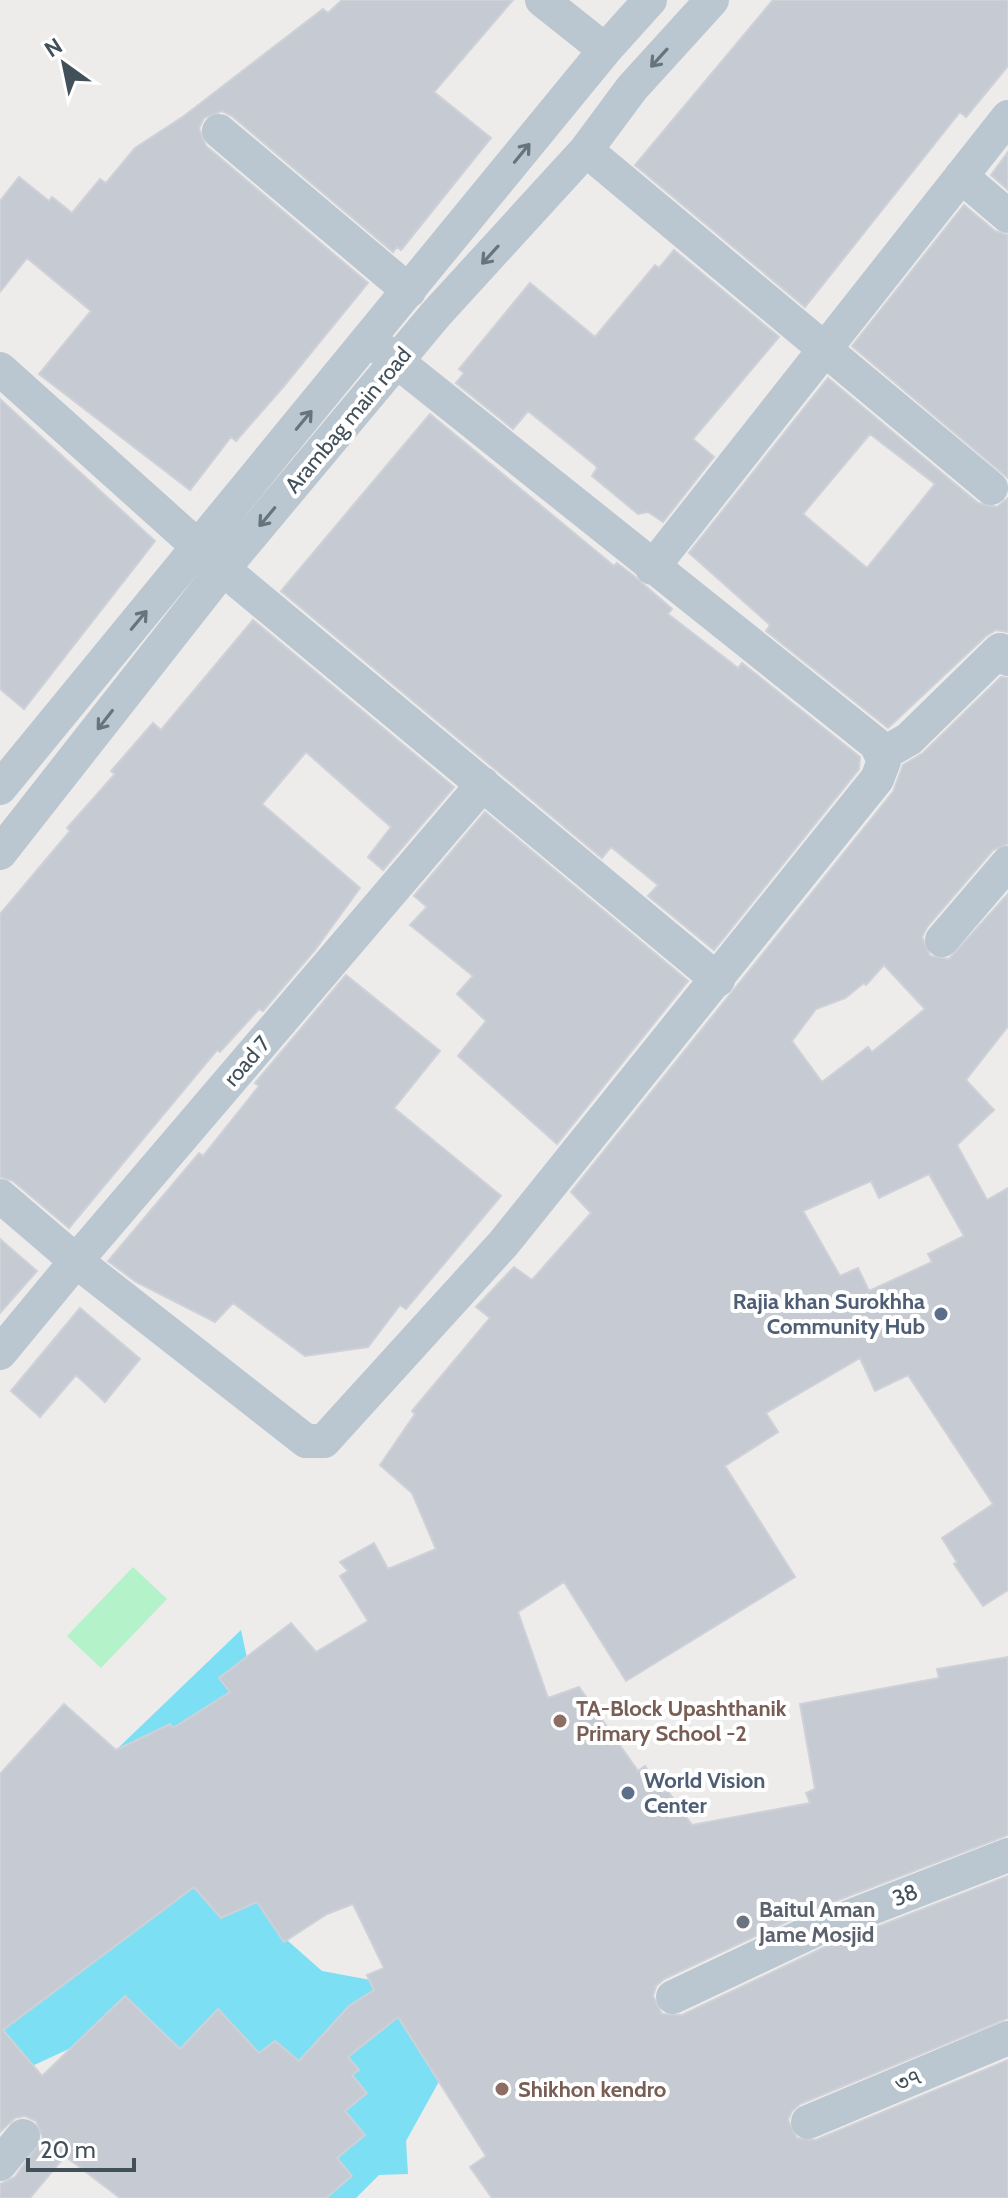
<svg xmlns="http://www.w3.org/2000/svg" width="1008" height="2198" font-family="Cabin,'Noto Sans Bengali',sans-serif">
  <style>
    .green { fill: #b4f2c9 }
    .water { fill: #7ddff3 }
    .building { fill: #c6cad2; stroke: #ced1d8; stroke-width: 2; fill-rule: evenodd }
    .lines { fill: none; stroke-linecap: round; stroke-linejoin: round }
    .minor { stroke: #bac7d0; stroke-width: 34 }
    .oneway { stroke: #66747d }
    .service-dot { fill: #5c6f8a; stroke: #fff; stroke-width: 3 }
    .education-dot { fill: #8d6e63; stroke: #fff; stroke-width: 3 }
    .worship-dot { fill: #6b7280; stroke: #fff; stroke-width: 3 }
    .labels { text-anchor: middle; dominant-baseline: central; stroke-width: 8; stroke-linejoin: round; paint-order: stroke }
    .street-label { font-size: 22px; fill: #42505a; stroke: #fff }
    .service-label { font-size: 22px; font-weight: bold; fill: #4e5e75; stroke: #fff; text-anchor: end }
    .education-label { font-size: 22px; font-weight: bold; fill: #785e54; stroke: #fff; text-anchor: start }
    .worship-label { font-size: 22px; font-weight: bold; fill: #5b616d; stroke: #fff; text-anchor: start }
  </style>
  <rect width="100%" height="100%" fill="#eeebeb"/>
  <path class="green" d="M133,1567L167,1599L101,1668L67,1636Z"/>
  <path class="water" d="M241,1630L299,1904L288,1941L322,1971L376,1981L401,2022L447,2023L457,2049L406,2141L408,2174L379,2175L356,2198H299L89,2040C63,2050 25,2073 0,2075V1883L116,1750Z"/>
  <path class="building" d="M342,0H513L434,92L491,138L401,250L397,247L393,252L232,116L222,111L204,118L199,128L206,146L368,283L284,386L236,441L231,437L190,490L39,374L91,311L27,258L0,292V201L19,177L49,201L52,197L72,213L100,179L106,183L135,148L184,116L323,9L328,13Z
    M773,0H1008V66L966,117L960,112L805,307L635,165Z
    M1008,152V190L991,175Z
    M964,205L995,231L1008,235V478L852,346Z
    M674,250L779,337L693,439L714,457L663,522L648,512L638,514L592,476L597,468L595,465L528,411L513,429L456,383L464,373L459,369L530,283L595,337L655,265L659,268Z
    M828,378L978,503L997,507L1008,498V632L996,630L986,636L888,728L766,631L770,625L689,553ZM870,434L935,484L867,568L803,514Z
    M0,399L155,541L24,709L0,689Z
    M430,414L614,566L617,563L634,576L672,609L668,614L738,668L742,663L860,757L859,769L714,950L648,896L658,885L611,847L602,858L281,591Z
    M253,620L454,787L383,870L368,857L391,827L306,752L262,804L360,888L315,950L263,1011L259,1009L220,1052L217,1050L69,1228L13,1181L0,1177V914L70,831L67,828L115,774L111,771L153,723L161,730Z
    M1001,677L1008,678V844L993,850L927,927L922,937L930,956L949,959L1008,894V1026L966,1080L994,1110L957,1145L987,1200L1008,1188V1590L983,1606L954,1564L957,1562L942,1538L993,1504L908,1375L875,1391L860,1358L766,1413L778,1432L725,1466L795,1577L626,1681L564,1582L518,1612L548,1698L579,1687L638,1771L645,1766L663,1793L667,1790L692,1825L810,1803L806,1793L815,1789L800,1704L939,1678L937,1669L1008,1657V1835L807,1912L664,1979L656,1986L653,1996L662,2014L682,2015L823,1948L1008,1876V2018L800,2104L792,2111L788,2120L797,2138L816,2140L1008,2060V2198H492L470,2167L486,2156L398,2017L348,2057L359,2070L352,2075L367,2093L345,2111L365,2135L337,2158L352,2176L326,2198H120L65,2156L30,2198H0V2184L15,2177L43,2138L36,2121L25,2116L15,2118L0,2132V1774L64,1704L116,1750L170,1724L173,1728L230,1692L219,1678L291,1623L316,1652L368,1621L340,1576L348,1571L340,1562L374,1543L388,1569L436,1549L412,1493L380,1465L415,1414L412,1411L490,1318L476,1307L514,1267L532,1280L591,1213L571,1192L893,792L903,765L923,753ZM884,965L925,1009L872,1052L868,1047L822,1082L792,1041L816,1009L845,998L864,983L866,985ZM929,1174L964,1236L928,1254L932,1262L869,1291L858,1268L840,1276L803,1211L871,1181L879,1198ZM194,1887L221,1918L257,1902L284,1942L327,1914L353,1904L384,1968L367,1975L374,1990L349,2006L299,2061L275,2041L259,2053L218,2009L180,2049L125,1996L42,2076L3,2030Z
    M485,812L688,981L557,1144L458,1056L486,1021L457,994L473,976L410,925L427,907L414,896Z
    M346,975L440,1051L394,1108L501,1196L406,1309L400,1305L368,1347L305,1356L233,1303L215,1322L136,1282L108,1261L199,1153L203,1156L259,1086L255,1083Z
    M0,1239L37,1271L0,1313Z
    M80,1308L140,1359L105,1402L76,1375L40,1417L11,1391Z"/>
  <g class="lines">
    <path class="minor" d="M542,0L605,50
      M219,131L409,291
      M586,150L991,488
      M961,176L1008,216
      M0,369L223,569L718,980
      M652,568L1008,117
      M883,754L909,739L1000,650L1008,659
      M0,788L605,50L650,0
      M0,853L223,569L436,314L586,150L632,88L712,0
      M942,940L1008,863
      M0,1196L76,1261L483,784
      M0,1353L76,1261L306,1441H324L503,1244L877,779L884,761L876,744L370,340
      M673,1997L815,1930L1008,1855
      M808,2122L1008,2038
      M0,2164L23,2136"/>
  </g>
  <defs><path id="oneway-shaft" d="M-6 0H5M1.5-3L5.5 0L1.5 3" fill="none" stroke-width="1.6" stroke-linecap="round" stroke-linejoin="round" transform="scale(2)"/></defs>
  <g class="oneway">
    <use href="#oneway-shaft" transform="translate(659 58) rotate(132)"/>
    <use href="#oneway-shaft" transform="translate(522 153) rotate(-51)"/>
    <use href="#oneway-shaft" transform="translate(490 255) rotate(132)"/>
    <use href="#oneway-shaft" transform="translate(304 420) rotate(-50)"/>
    <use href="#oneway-shaft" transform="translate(267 517) rotate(130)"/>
    <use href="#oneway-shaft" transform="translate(139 620) rotate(-50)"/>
    <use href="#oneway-shaft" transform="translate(105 720) rotate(128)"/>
  </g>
  <g class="service-dot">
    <circle cx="941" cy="1314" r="8"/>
    <circle cx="628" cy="1793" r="8"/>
  </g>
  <g class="education-dot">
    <circle cx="560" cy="1721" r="8"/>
    <circle cx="502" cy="2089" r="8"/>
  </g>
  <circle class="worship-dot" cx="743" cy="1922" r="8"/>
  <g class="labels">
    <g class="street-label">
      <text transform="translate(348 420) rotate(-50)">Arambag main road</text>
      <text transform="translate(247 1061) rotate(-49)">road 7</text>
      <text transform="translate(905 1895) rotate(-21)">38</text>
      <text transform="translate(908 2080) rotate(-23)">৩৭</text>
    </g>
    <g class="service-label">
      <text x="925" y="1301">Rajia khan Surokhha<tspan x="925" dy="25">Community Hub</tspan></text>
      <text x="644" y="1780" text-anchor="start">World Vision<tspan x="644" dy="25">Center</tspan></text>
    </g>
    <g class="education-label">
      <text x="576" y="1708">TA-Block Upashthanik<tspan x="576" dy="25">Primary School -2</tspan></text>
      <text x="518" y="2089">Shikhon kendro</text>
    </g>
    <g class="worship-label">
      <text x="759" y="1909">Baitul Aman<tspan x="759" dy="25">Jame Mosjid</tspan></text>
    </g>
  </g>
  <g transform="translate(64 64) rotate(327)" stroke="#ffffff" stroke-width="6" paint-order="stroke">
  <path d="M0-6L14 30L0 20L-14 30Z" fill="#42505a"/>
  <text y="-12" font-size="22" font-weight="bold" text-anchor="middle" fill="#42505a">N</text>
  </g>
  <path d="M28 2158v12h106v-12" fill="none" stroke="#42505a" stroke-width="4"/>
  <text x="40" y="2158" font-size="24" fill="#42505a" stroke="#ffffff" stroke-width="6" paint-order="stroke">20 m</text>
</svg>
